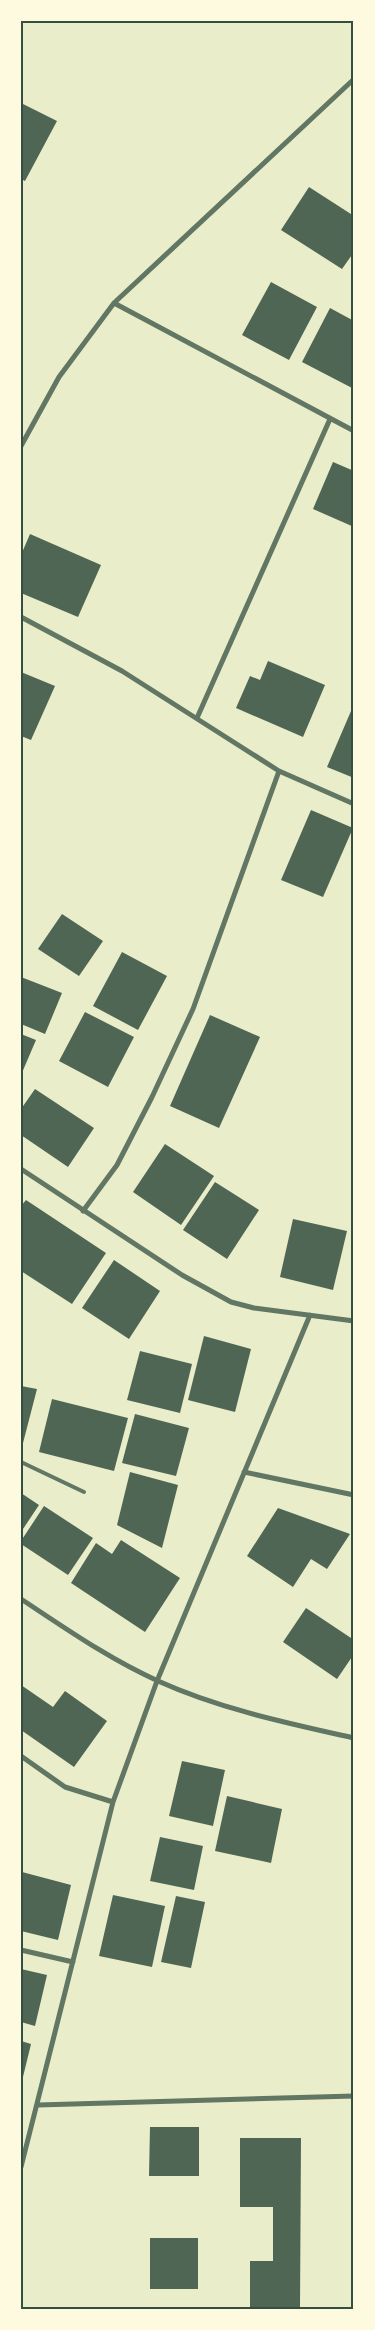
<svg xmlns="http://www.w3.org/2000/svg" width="375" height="2330" font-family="Figtree,sans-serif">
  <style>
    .building { fill: #4f6655 }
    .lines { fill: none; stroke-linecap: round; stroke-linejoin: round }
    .service { stroke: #617663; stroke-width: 4 }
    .minor { stroke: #617663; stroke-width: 5 }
    .neatline { fill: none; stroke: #344e41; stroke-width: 2 }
  </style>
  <rect width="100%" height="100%" fill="#e9edc9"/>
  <path class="building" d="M21,103L57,121L25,181L21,179Z
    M309,187L354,216V252L342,269L281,230Z
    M271,282L317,307L289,360L242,335Z
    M330,308L354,321V389L302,362Z
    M333,462L354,471V527L313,509Z
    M30,534L101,565L78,617L21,593V555Z
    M268,661L325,685L303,737L236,708L250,676L260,680Z
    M21,672L55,686L31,740L21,736Z
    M354,704V778L327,767Z
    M311,810L353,828L323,897L281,880Z
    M62,914L103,941L79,976L38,949Z
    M122,952L167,976L138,1030L93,1006Z
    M21,977L62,993L45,1034L21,1024Z
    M85,1012L134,1037L108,1087L59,1061Z
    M210,1015L260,1037L219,1128L170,1106Z
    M21,1034L36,1040L21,1075Z
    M35,1089L94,1128L68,1167L21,1135V1109Z
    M165,1144L214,1176L181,1225L133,1192Z
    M215,1182L259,1210L227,1259L183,1230Z
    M26,1200L106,1253L72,1304L21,1271V1206Z
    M293,1219L347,1231L333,1290L280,1277Z
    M114,1260L160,1291L129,1339L82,1308Z
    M204,1336L251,1349L235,1412L188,1400Z
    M140,1351L192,1364L180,1413L127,1400Z
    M21,1386L37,1389L23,1443L21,1442Z
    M52,1399L128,1418L114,1471L39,1452Z
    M135,1414L189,1428L176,1476L122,1463Z
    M130,1472L178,1485L162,1548L117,1525Z
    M21,1493L39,1505L21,1532Z
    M44,1506L93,1538L68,1575L21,1544V1541Z
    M278,1508L350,1534L327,1569L311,1559L293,1587L247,1556Z
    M121,1540L180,1578L145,1632L71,1583L96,1543L112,1554Z
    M306,1608L354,1640V1654L337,1679L283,1642Z
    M21,1685L53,1707L65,1691L107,1721L74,1767L21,1730Z
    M182,1761L225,1770L213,1826L169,1816Z
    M227,1796L282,1809L271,1863L215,1851Z
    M160,1837L203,1846L194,1890L150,1881Z
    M22,1872L71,1885L58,1940L21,1931Z
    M113,1895L165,1906L152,1967L99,1956Z
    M176,1896L205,1902L191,1968L161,1962Z
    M21,1969L47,1975L35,2026L21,2022Z
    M21,2041L31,2044L22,2081H21Z
    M150,2127H199V2176H149Z
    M240,2138H301L300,2309H250V2261H273V2207H240Z
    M150,2238H198V2289H150Z"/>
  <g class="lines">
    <path class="service" d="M21,1462L84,1492"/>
    <path class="minor" d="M114,303L354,431
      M21,446L59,377L114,303L354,79
      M21,617L122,671L279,771L354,804
      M197,718L330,419
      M21,1169L182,1275L231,1302L254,1308L354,1321
      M83,1211L117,1165L152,1097L193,1009L279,771
      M244,1472L354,1495
      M21,1599C65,1628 109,1659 158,1681C220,1709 287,1723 354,1738
      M21,1756L65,1787L113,1802
      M21,1950L73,1962
      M38,2105L354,2096
      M21,2167L113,1802L157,1681L310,1315"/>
  </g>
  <rect width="375" height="2330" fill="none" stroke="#fefae0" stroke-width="45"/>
  <rect x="22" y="22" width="330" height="2286" class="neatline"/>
</svg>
